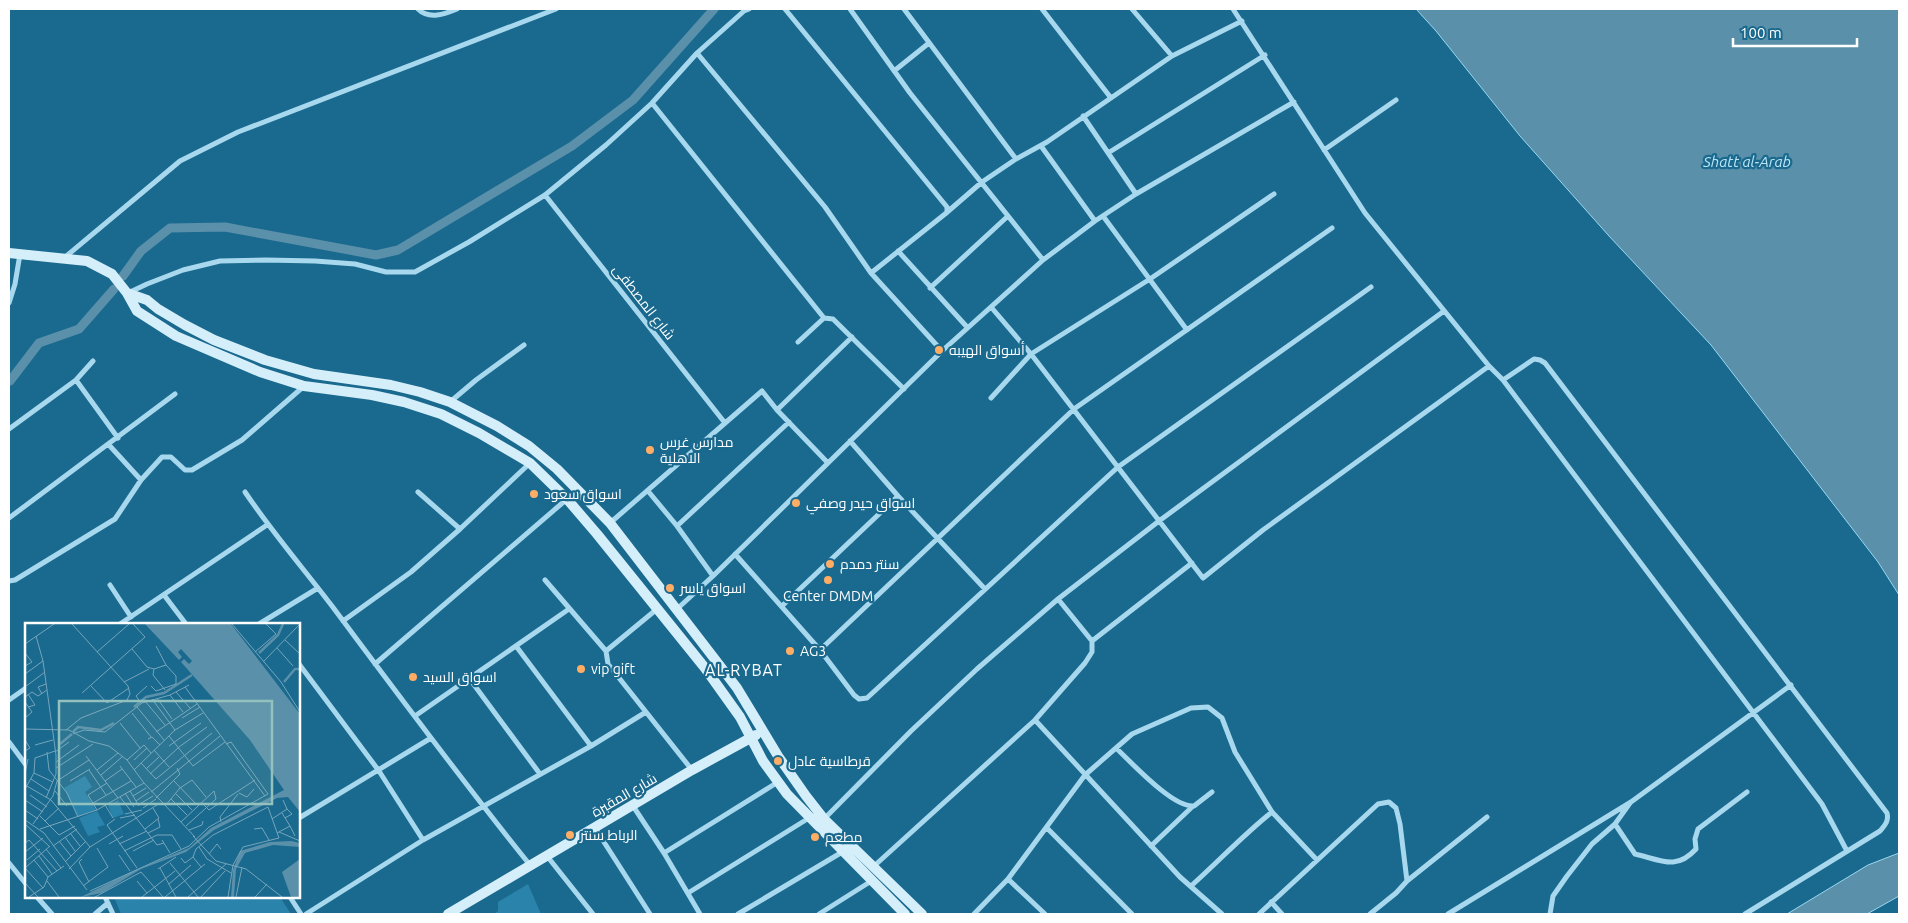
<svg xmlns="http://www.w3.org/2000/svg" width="1908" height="923" font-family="Ubuntu,Cairo,sans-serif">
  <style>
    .green { fill: #2a83ab }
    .water { fill: #5a90aa; stroke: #9ad7f0 }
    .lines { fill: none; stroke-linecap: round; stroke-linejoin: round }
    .canal { stroke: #5a90aa; stroke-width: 9 }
    .street { stroke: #a7d8ee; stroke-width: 5 }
    .secondary { stroke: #d4eefa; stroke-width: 10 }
    .poi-dot { fill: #ffad65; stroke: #1a698e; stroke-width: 2 }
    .labels { text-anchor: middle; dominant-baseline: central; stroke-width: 4.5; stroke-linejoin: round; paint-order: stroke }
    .street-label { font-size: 14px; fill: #fff; stroke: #1a698e }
    .poi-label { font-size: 14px; fill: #fff; stroke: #1a698e; text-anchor: start }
    .water-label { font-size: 15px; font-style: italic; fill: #bee6f6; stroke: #1a698e }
    .quarter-label { font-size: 16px; letter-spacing: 1px; fill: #fff; stroke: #1a698e }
    .inset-river { fill: none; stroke: #5a90aa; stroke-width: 2.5 }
    .inset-road { fill: none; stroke: #76a5bb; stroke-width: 1 }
    .view { fill: #93c1be; fill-opacity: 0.15; stroke: #93c1be; stroke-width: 2.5 }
    .inset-edge { fill: none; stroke: #fff; stroke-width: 2.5 }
  </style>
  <rect width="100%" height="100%" fill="#1a698e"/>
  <path class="green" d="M528,884L541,914H494L498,911V902Z
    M114,897H280L291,914H121Z"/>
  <path class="water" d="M1416,9H1899V595L1878,562L1711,345L1609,236L1520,136L1436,31Z
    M1899,853V896L1867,914H1787L1868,865Z"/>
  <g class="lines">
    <path class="canal" d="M123,276L141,251L170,228L225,227L376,255L398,250L572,146L633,100L714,9
      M10,381L39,343L79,329L114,289"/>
    <path class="street" d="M418,9C429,20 445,14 457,9
      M785,9L947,207V211
      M850,9L910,93L1043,260
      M904,9L1016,159
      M1042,9L1111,98
      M1132,9L1172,56
      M1233,9L1365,213L1489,366L1503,380L1822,804L1847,851
      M697,53L825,207L871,273L942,351
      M894,71L929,43
      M652,103L824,318
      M1083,116L1136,194
      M1041,146L1095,221
      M1324,150L1396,100
      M1108,153L1265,55
      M545,195L725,423
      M1103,216L1187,330
      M898,251L967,327
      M64,258L180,161L238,132L556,9
      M871,273L945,214L982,182L1016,159L1047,142L1172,56L1242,21
      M930,288L1008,216
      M128,293L147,284L183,270L220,261L266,260L315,261L355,264L386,272H415L469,242L545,195L606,145L652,103L697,53L744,11L749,9
      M9,303L15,284L20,254
      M991,307L1031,354L1203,578L1263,530L1489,366
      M798,342L824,318L833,319L904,389
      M76,380L118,438
      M1503,380L1534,359L1540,360L1545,363L1887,813C1889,821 1885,825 1880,831L1745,914
      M991,398L1031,354L1150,279L1274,194
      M450,402L476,380L524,345
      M777,410L852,337
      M9,429L76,380L93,361
      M850,441L898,496L985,589
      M109,445L141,480
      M648,491L677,526L713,576
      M245,492C272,532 303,568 332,606C397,693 462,781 530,865
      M418,492L460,529
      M9,518L175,394
      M610,523L762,391L777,410L828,463
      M677,526L789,422
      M735,554L820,650L854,695L859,699L867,698L1118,467L1371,287
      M545,580L606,651L608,664L692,770
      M9,581L15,580L115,519L141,480L162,457H171L185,470H192L242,440L303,387
      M110,585L131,617
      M164,595L186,624
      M782,606L898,496
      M677,609L713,576L942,351L1043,260L1095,221L1136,194L1294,102
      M343,621L411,572L460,529L530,463
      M120,624L267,525
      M259,624L318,588
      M1092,641L1192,563
      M516,646L591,746
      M820,650L1074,409L1332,228
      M606,651L657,609
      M299,664L379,771L423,840
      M375,664L567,499
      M469,678L540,774
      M9,700L26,688
      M415,716L569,609
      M1035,720L1180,877L1222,914
      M9,742L26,765
      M1116,748C1132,763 1173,808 1194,806L1212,792
      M633,806L664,853L700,914
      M299,818L431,738
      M824,819L911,731L977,669L1058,599L1159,521L1444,311
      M1615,824L1635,854C1661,860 1676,871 1696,849L1695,839L1698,829L1747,792
      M595,828L650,914
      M1047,828L1132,914
      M1151,846L1192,807
      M664,853L778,782
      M547,856L593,914
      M9,863L26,884
      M873,867L1035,720L1085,663L1092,652V641L1058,599
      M1008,879L1045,914
      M1407,881L1487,817
      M1191,886C1218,862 1243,835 1272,812
      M688,893L809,818
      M37,897L52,914
      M105,897L113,914
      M290,897L301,914
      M1271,902L1282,914
      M95,914L108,903
      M306,914L423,840L591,746L646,712
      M738,914L844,851
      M819,914L873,880
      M974,914L1008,879L1085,775L1132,734L1191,708L1208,707L1222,718L1235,752L1272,812L1317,860
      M1259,914L1378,804L1389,802L1396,808L1400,824L1407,881L1396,893L1370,914
      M1448,914L1631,802L1791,685
      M1550,914L1553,896L1567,876L1592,844L1615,824L1630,803"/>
    <path class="secondary" d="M9,253L87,261L112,274L127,293L137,311L176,336L260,372L304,386L372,395L404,402L441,414L479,433L530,463L567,499L597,534L705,668L740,717L763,761L787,794L905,914
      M127,293L147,300L158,309L185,325L214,340L265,360L314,374L391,385L420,392L450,402L497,426L529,446L557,469L610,523L737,688L778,756L806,796L824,819L922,914
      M448,914L692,770L756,735"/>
  </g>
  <g class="poi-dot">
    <circle cx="939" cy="350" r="5"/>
    <circle cx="650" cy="450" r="5"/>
    <circle cx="534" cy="494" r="5"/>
    <circle cx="796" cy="503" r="5"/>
    <circle cx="830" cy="564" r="5"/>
    <circle cx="828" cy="580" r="5"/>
    <circle cx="670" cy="588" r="5"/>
    <circle cx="790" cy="651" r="5"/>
    <circle cx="581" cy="669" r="5"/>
    <circle cx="413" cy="677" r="5"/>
    <circle cx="778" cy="761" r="5"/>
    <circle cx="570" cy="835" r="5"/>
    <circle cx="815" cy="837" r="5"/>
  </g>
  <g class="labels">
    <g class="street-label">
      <text transform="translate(644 302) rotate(52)">شارع المصطفى</text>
      <text transform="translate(624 795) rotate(-30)">شارع المقبرة</text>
    </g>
    <g class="poi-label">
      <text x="949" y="350">أسواق الهيبه</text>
      <text x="660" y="442">مدارس غرس<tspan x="660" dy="16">الاهلية</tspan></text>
      <text x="544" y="494">اسواق سعود</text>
      <text x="806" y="503">اسواق حيدر وصفي</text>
      <text x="840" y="564">سنتر دمدم</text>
      <text x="680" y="588">اسواق ياسر</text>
      <text x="828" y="596" text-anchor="middle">Center DMDM</text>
      <text x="800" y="651">AG3</text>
      <text x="591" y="669">vip gift</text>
      <text x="423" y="677">اسواق السيد</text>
      <text x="788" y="761">قرطاسية عادل</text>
      <text x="580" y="835">الرباط سنتر</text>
      <text x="825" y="837">مطعم</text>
    </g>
    <g class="water-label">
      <text x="1747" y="161">Shatt al-Arab</text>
    </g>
    <g class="quarter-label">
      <text x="744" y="670">AL-RYBAT</text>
    </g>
  </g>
  <g transform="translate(25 623)">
    <rect width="275" height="275" fill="#1a698e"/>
    <path d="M60,153L67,164L60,169L71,187L53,194L39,165ZM93,177L99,191L88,195L83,183ZM72,188L80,202L72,204L75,209L63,213L54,195Z" fill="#2a83ab"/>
    <path d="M120,1H206L275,91V189L263,174L252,175L189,207L161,229L116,246L77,270L56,274L108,248L164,225L186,205L259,167L225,117L156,39L159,36L164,41L167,38L156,26L153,29L157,34L154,37ZM266,218L275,220V224L248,222L220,230L211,246L209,274H206L208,247L215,228L245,219ZM275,236V274H266L257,249Z" fill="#5a90aa"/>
    <path class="inset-river" d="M234,30L253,12L258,1M259,59L270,46H275M109,84L121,74L139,70L167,52M48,109L53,104L76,107L89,100M35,121L47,111"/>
    <path class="inset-road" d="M207,1L256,59L275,89M11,13L18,38L31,132V151L21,175M260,17L275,31M0,21L29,1M252,25L268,43M107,26L122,44L129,46L141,42L131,23M72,29L104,1M230,29L251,11L241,1M0,30L7,39L0,43M238,39L275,1M129,46L128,52L140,67M0,51L18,38M99,59L124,46M66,63L82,80L104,65M126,63L131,68L151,61V53L141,42M0,64L20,49M160,64L240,173M151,69L165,85M57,70L120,14L108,1M17,71L13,64L21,61M145,72L158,89M0,74L7,69L13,73L22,67M132,75L147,96M127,76L150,107M120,78L140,102M0,79L7,89L1,94M116,80L111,73L122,63M3,84L10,82L3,71M112,84L139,117M107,90L126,114M157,95L175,84M95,100L115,125M0,106L44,107L64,118L84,123L102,137L119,160M41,107L56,95L102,77L105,71L103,63L47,1M131,109L172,81M48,111L59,107L80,109L117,80L145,72L164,62M144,113L168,143L200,119M123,116L127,114L135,122M0,117L5,125L0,128M10,122L28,117M144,123L176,100M129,127L144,144M22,129L24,147L42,170L53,194M30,129L44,119M61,133L93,175M102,137L119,122L126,130M109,137L122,125M31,139L54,122M116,140L131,156L187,110M95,143L111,164M31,145L68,121M121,146L134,134M64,147L81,172M72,147L93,130M109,147L150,107L178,90M9,150L28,159M0,151L3,136M125,151L154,124L182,104M76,152L97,134M6,156L24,168M45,158L65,146M80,158L97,146M149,158L172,182M0,162L26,177L65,224M0,166L9,150L10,135L30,128M30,168L42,183M105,168L114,183M126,169L195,113M100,170L109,184M214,170L222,174L229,166M151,171L167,187M5,172L22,184M108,173L121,165M95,174L132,222L139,220M131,175L155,151L152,145M146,176L162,192M0,177L18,189M111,178L124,169M176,179L184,187L230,157M68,180L106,158M80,182L88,195M113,182L128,173M140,183L155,165L167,157L181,174M118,185L131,176M0,187L13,196M72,187L63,172L82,160M257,190L265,203M100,191L117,187M15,193L34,212L50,203M95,195L110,192M260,195L267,191L262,186M90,196L82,202L112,245M247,196L262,186L258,177M0,197L19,210L62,267M20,198L34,185M156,199L189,168L191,176L161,203M196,199L195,194L213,171M0,201L25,224M8,201L28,173L32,158L64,137M15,206L72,187L119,160L170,214M120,206L134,195L128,185M229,206L237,205L244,217M164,207L177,202L178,198M254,209L275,218M45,210L55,223M123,210L135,204L133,196M252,210L265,203L270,213M168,213L191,238L221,246L257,274M40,214L50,228M137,217L145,230M34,218L46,233M0,220L4,217L32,248M84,221L98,213M94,221L122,208M28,223L52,206M174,224L182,236L206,250M21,226L36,245M99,228L132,212H147L156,226M108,228L129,217M0,229L18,215M184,231L192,221L196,226M94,232L105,248M14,233L27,251M168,234L171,226L188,212L243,184L254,215L218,224L208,242M156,235L160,240L168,234L176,244M57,236L54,239L64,259M2,237L15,226M9,237L23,254M40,239L61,218M145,240L173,274M135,245L151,274M44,246L65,224L135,180M133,246L151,234M22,258L34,274M112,258L122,270M0,260L13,274M144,261L166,242M58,263L83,244L72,225M18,265L0,245L25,223M65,268L164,223L184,204L243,171L206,119L201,121M4,274L19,264L23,254L39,243M70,274L116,249L138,274M117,274L150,248M140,274L180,241M163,274L201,241M176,274L200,248M203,274L208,242M211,274L217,244M230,274L242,261"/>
    <path class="view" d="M34,78H247V181H34Z"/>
    <rect width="275" height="275" class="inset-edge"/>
  </g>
  <rect width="1908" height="923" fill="none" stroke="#ffffff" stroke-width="20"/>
  <path d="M1733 38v8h124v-8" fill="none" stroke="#ffffff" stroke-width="2.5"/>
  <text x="1740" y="38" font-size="15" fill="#ffffff" stroke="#1a698e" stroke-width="4" paint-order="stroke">100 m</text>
</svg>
